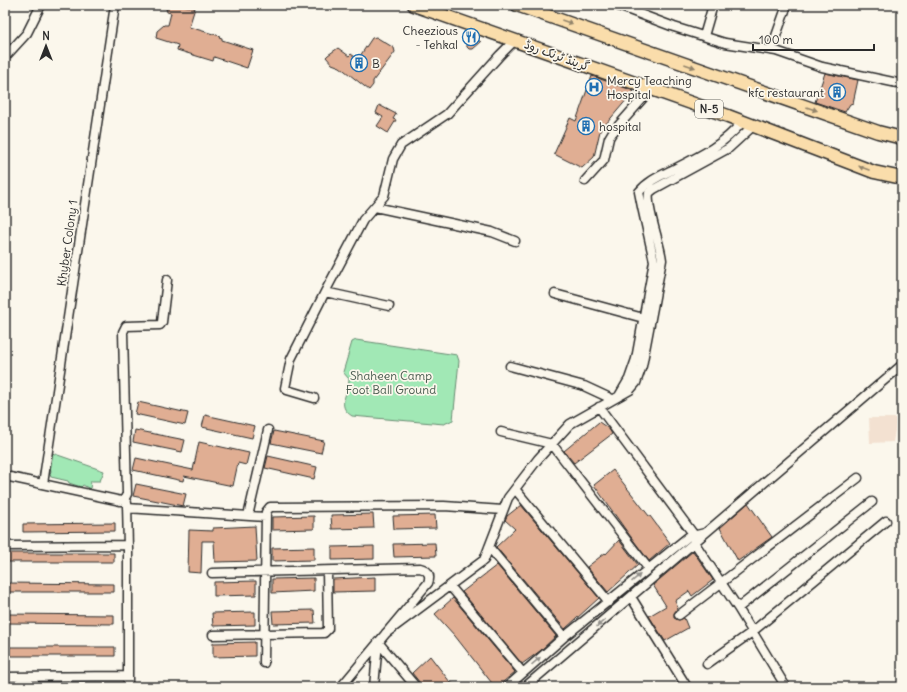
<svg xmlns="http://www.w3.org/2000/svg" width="907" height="692" font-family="Delius,'Playpen Sans Arabic',sans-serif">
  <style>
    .built { fill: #f3e1d1 }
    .green { fill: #a1e8b5; stroke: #668a70 }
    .building { fill: #e0ae93; stroke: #2b2b2b }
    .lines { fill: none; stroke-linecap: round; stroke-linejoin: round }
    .minor-casing { stroke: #2b2b2b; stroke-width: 11 }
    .highway-casing { stroke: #2b2b2b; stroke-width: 15 }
    .minor { stroke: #fbf7ec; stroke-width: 8 }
    .highway { stroke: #faddab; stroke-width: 12 }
    .oneway { fill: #92846b }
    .oneway2 { fill: #93918c }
    .labels { text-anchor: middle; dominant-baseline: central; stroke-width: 3.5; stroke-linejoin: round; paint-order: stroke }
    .shield { fill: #fbf7ec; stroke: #696865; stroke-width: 1 }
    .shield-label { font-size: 11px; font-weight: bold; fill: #2b2b2b }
    .poi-label { font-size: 12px; fill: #2b2b2b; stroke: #fbf7ec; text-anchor: start }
    .street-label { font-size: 12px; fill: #2b2b2b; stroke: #fbf7ec }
    .park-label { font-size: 12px; fill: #485a4e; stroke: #fbf7ec }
  </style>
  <rect width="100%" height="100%" fill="#fbf7ec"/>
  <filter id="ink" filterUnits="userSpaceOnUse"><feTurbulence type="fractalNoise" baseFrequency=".025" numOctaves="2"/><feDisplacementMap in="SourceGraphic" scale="8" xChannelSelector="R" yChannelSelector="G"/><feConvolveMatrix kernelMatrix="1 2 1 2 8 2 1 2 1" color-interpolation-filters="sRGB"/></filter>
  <g filter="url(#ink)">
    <path class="built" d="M869,418H897L893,442L870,443Z"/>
    <path class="green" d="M356,340L457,355L459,361L453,420L444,424L352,416C335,405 349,395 349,379L343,372L352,342Z
      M52,453L104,471L100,481H91L90,489L83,485L81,487L69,483L68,481L51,477L50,474L51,471L50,467Z"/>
    <path class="building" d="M165,5H182L195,8L189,27L220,36L219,37L222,38V40L253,50L247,68L214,57L213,61L177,50L178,45L156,38L157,31L164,25H168L171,13L167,12Z
      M466,32L481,42L473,49H469L467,47Z
      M376,37L394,48L395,52L373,81V85L369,90L340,67L332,64L326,57L328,55L338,48L349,56L351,54L358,59L372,38Z
      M825,73L858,80L853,103L850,104L845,112L815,102Z
      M592,76L634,91L600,131L594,157L582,168L554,154L570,118L576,121Z
      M379,105L396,114L393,119L396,120L388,133L377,126L383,117L376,113Z
      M138,402L188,413L185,425L135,414Z
      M205,415L255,426L252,438L202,427Z
      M599,422L609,429L612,434L574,463L564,451Z
      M135,430L185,440L182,452L133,442Z
      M274,431L324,441L321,453L271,443Z
      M199,442L249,453L246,465L238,463L233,486L184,476L183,481L133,470L136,458L193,470Z
      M268,456L317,467L314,479L265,468Z
      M613,470L649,516H650L670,543L649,561L625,529L594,485Z
      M136,484L186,494L183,506L133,496Z
      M748,503L772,537L738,561L720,528Z
      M521,505L599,598L565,629L496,547L515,529L505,520L507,516Z
      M373,514L374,528L332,529L331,515Z
      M435,515L436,528L394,529L393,516Z
      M314,516V529L272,530V517Z
      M115,523V531L23,532V524Z
      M255,526L257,561L215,562L214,541H202L201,573L188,572L189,530L213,531V528Z
      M619,540L638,565L608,592L587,567L605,553L606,554Z
      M435,543L436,556L394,557L393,544Z
      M374,546V559L332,560V547Z
      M314,547V560L272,561V548Z
      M693,551L713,580L692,596L689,591L675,601L678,608L674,613V618L679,620L684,618L688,628L665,641L649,616L666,606L653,585Z
      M5,553H114V562H5Z
      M497,565L556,636L540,651L522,664L462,592Z
      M375,577V591L333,592V579Z
      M314,578V591L272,593V579Z
      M256,581V595L214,596V582Z
      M5,583L114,584V592H5Z
      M453,598L515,672L497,687H495L455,636L435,614Z
      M314,610L315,623L273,624L272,611Z
      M255,612V625L213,626L212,613Z
      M5,614L114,615V624L5,623Z
      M255,642V656L213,657V643Z
      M5,647H115V656H5Z
      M430,656L450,682L458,687H421L420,683L412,673Z"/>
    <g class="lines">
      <g class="minor-casing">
        <path id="minor" d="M616,5L674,27L725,43L776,51L822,67L902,84
          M704,36L713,5
          M771,50L787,5
          M5,57L27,33L41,5
          M585,181L604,160L609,138L612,133L651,89
          M375,207L492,232L515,241
          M325,292L389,306
          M555,294L647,319
          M510,366L584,386L612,399
          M619,396L629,379L636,359L654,261L642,207L639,192C648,181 660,176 672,170C698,157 724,145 742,122
          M314,398L287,390L285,388L291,359L325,292L363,220L384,196L393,159L401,145L447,114L500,55L515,40
          M599,407L697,539
          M501,432L552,444L648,568
          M5,476L121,501L124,500L127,494L123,332L126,326L160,325L162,322L167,280
          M43,484L115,5
          M515,489L609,602
          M127,503L128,548
          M127,508L266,517
          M248,516L268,430
          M694,542L738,608L786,687
          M5,546L126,545L128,548V687
          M489,547L564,637
          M212,573L420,568C428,570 431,575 428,583L341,687
          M450,586L523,673
          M631,597L687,687
          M738,608L872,502
          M679,615L858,478
          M386,633L484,560L508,498L538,459L570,424L630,390L636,383L642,366L662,260C660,242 646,208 649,193L654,189L729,148L753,126
          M213,635L324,633L328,629L327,571
          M378,642L416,687
          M264,663L266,512L270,507L444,506L503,510
          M707,664L752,632L886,521
          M5,677L127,676
          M374,687L378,642
          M507,687L564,637L688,537L705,533
          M525,687L902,365"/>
      </g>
      <g class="highway-casing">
        <path id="highway" d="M414,5L728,116L874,172L902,178
          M517,5L878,132L902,138"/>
      </g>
      <use href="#minor" class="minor"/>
      <use href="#highway" class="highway"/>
    </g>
    <defs><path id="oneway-solid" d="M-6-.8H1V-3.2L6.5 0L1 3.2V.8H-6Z"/></defs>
    <g class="oneway">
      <use href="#oneway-solid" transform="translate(567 22) rotate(19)"/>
      <use href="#oneway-solid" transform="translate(690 66) rotate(19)"/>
      <use href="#oneway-solid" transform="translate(812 109) rotate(19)"/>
      <use href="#oneway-solid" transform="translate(864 168) rotate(-159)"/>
    </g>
    <g class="oneway2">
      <use href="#oneway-solid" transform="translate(636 578) rotate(-41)"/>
      <use href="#oneway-solid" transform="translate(601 623) rotate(140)"/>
      <use href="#oneway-solid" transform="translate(536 661) rotate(-41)"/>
    </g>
  </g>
  <defs>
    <g id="restaurant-ring" transform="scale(0.9)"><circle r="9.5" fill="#fbf7ec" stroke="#1f6fb2" stroke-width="1.5"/><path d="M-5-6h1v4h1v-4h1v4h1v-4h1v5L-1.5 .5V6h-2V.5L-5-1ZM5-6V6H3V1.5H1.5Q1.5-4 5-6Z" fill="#1f6fb2"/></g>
    <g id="building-ring" transform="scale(0.9)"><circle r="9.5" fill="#fbf7ec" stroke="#1f6fb2" stroke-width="1.5"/><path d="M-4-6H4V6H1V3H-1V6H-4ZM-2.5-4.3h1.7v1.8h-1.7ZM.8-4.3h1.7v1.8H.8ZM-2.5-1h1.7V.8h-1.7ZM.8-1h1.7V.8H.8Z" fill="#1f6fb2"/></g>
    <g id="hospital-ring" transform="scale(0.9)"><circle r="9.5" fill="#fbf7ec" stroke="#1f6fb2" stroke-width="1.5"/><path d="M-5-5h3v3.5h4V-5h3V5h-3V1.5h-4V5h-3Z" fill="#1f6fb2"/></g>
  </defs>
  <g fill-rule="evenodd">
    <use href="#restaurant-ring" x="471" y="37"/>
    <use href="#building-ring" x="359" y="63"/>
    <use href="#hospital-ring" x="594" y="87"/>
    <use href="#building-ring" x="837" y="92"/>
    <use href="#building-ring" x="586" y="126"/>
  </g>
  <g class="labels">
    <rect class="shield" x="695" y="100" width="28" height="18" rx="3"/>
    <g class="shield-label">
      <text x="709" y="109">N-5</text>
    </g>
    <g class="poi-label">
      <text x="458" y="30" text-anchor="end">Cheezious<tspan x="458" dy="14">- Tehkal</tspan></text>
      <text x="372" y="63">B</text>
      <text x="607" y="80">Mercy Teaching<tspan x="607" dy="14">Hospital</tspan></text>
      <text x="824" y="92" text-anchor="end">kfc restaurant</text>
      <text x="599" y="126">hospital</text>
    </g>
    <g class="street-label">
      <text transform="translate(557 55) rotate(20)">گرینڈ ٹرنک روڈ</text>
      <text transform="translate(67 243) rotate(-82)">Khyber Colony 1</text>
    </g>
    <g class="park-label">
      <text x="391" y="375">Shaheen Camp<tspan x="391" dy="14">Foot Ball Ground</tspan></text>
    </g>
  </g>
  <rect width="907" height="692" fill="none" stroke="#fbf7ec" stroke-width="20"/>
  <rect x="10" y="10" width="887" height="672" fill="none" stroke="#2b2b2b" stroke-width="1.5" filter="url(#ink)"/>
  <g transform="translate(46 46)" stroke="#fbf7ec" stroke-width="3" paint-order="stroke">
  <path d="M0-3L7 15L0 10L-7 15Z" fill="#2b2b2b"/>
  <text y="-6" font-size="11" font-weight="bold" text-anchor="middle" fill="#2b2b2b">N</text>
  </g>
  <path d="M753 44v6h121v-6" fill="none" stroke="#2b2b2b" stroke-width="2"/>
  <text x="759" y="44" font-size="12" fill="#2b2b2b" stroke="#fbf7ec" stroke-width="3" paint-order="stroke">100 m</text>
</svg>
